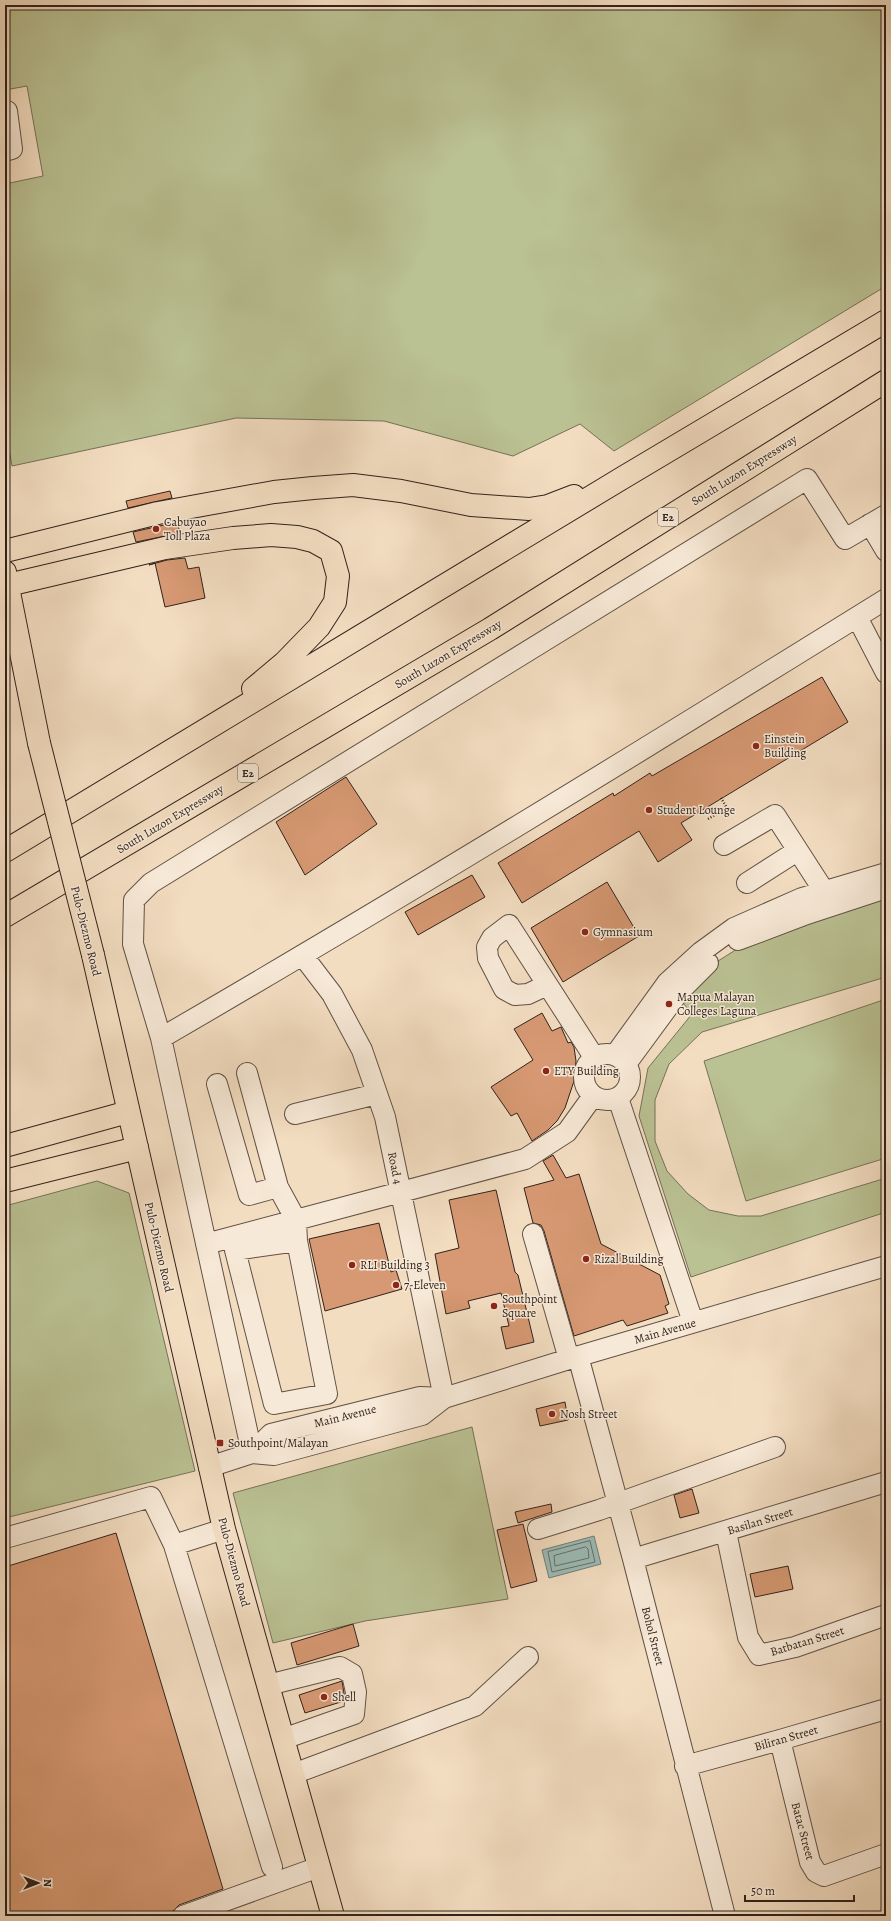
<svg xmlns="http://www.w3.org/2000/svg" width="891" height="1921" font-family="Alegreya,serif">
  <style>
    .green { fill: #bac193; stroke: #757258 }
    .water { fill: #9bbbb6; stroke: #707e78 }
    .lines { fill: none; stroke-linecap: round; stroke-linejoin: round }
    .shore { stroke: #666e69; stroke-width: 1 }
    .building { fill: #d79973; stroke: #30221c }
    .minor-casing { stroke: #615145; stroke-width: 22 }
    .major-casing { stroke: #30221c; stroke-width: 24 }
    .highway-casing { stroke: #30221c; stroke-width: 24 }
    .path { stroke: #30221c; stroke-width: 2.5; stroke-dasharray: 1 2; stroke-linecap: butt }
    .minor { stroke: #f7e9d7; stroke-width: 20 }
    .major { stroke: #f3ddc1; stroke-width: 22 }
    .highway { stroke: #f3ddc1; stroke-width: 22 }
    .major-bridge-casing { stroke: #30221c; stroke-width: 24; stroke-linecap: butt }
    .major-bridge { stroke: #f3ddc1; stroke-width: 22 }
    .poi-dot { fill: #8f2418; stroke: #f7e9d7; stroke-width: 1.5 }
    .labels { text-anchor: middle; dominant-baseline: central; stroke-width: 3; stroke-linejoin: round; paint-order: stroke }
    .shield { fill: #f7e9d7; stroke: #6c5e54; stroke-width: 1 }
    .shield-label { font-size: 11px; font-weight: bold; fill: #30221c }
    .street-label { font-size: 12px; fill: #30221c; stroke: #f7e9d7 }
    .poi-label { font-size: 12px; fill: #30221c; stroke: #f7e9d7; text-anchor: start }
  </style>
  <rect width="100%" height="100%" fill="#f3ddc1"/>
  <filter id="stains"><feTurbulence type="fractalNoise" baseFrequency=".005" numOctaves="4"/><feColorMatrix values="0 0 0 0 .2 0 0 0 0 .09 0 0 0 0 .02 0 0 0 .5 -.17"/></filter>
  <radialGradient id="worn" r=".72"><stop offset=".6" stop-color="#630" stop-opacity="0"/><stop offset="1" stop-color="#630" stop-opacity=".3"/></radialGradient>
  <path class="green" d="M5,5H886V286L614,451L580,424L513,456L384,421L236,418L12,466L5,427V184L43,176L27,86L5,90Z
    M886,894V977L702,1032L669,1064L655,1100V1141L667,1171L688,1194L709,1210L738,1216H761L886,1178V1212L691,1277L639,1116L648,1068L692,1014L683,1003L718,961L745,944Z
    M886,999V1158L746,1201L704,1061Z
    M97,1181L129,1193L195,1471L5,1518V1206Z
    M472,1427L508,1599L365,1621L273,1643L233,1493Z"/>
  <path class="water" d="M594,1536L601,1564L549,1578L542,1550Z"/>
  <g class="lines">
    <path class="shore" d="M590,1541L595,1562L552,1572L548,1552Z
      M586,1547L588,1549L589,1558L555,1566L554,1556Z"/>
  </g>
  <path class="building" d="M170,491L172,498L128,508L126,501Z
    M177,522L180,533L136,542L133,532Z
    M185,558L188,569L199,567L205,598L165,607L155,563L149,565L167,560Z
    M822,677L848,722L681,823L692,840L658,862L639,831L522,903L498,863L613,793L614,796L650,773L652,776Z
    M346,777L377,824L305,875L276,822Z
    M472,875L485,897L418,935L405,912Z
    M607,882L639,936L563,982L531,928Z
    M542,1013L552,1031L561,1027L568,1043L571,1042L574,1047L576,1061L574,1081L565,1108L557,1121L548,1130L532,1141L517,1113L511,1116L491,1087L533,1060L514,1029Z
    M553,1155L566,1178L579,1174L601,1244L660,1275L669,1304L665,1306L668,1313L627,1326L623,1320L574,1336L544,1231L541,1225L533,1223L524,1188L554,1180L543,1161Z
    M496,1190L515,1272L518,1275L534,1342L506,1349L501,1327L509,1326L501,1293L468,1301L470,1308L446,1314L435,1254L459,1248L449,1200Z
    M379,1223L391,1272L396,1270L402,1289L325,1311L309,1239Z
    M565,1402L568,1420L540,1426L536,1409Z
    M692,1489L699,1513L680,1518L674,1495Z
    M551,1504L552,1512L518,1523L515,1512Z
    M523,1524L537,1581L511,1588L497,1530Z
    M116,1533L223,1889L179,1905L173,1911L155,1916H5V1567Z
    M788,1566L793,1589L755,1597L750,1574Z
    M353,1624L359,1646L297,1665L291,1643Z
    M342,1681L344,1693V1701L305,1713L299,1695Z"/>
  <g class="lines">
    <g class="minor-casing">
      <path id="minor" d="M5,111H7L12,149L5,151
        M870,524L886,551
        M857,617L886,673
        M724,845L775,815L824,891
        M747,883L797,851
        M738,940L807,914L886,888
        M303,956L332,994L362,1050L385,1117L444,1398
        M547,985L528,994L515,995L504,989L488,958L487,947L492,938L509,925L594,1057
        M161,1038L133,944L134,900L151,883L807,479L845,539L886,515
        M584 1077a23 23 0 1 1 46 0a23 23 0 1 1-46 0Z
        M615,1055L667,983L701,952L734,928L802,898L886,873
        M626,1064L679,992L708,963
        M247,1073L278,1187
        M217,1084L249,1195L278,1187L296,1220L297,1241L327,1394L274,1404L235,1250L297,1241
        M618,1098L693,1322
        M295,1114L377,1094
        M533,1234L569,1359
        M206,1244L525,1159L567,1132L593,1096
        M578,1356L633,1559L725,1916
        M252,1453L161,1038C406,896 646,748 886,599
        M252,1453L271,1434L420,1397L444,1398
        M209,1467L252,1453L274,1455L422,1415L444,1398L569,1359L886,1266
        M538,1529L599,1510L775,1447
        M726,1532L748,1637L759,1655L795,1647L886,1615
        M5,1538L151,1497L174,1545L272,1867
        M174,1545L224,1529
        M633,1559L886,1482
        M268,1685L340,1667L352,1674L356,1692L354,1714L283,1739
        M780,1740L810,1862L816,1872L824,1876L886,1854
        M685,1766L780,1740L886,1709
        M293,1774L475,1706L528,1657
        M183,1916L319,1867"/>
    </g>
    <g class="major-casing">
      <path id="major" d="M5,572L39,743
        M93,955L224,1529L333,1916"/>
    </g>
    <g class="highway-casing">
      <path id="highway" d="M5,551L158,513L274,492L313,488L353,485L401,491L471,505L529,509L548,506L574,496
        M8,585L165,548L233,538L271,535L297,537L313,541L331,551L338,576L335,602L319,627L284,663L253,689
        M5,851L624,477L886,321
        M5,916L490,629L886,381
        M5,1146L128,1112
        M5,1181L137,1148"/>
    </g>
    <path class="path" d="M708,819L727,808L721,798"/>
    <use href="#minor" class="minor"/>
    <use href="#major" class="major"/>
    <use href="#highway" class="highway"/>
    <g class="major-bridge-casing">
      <path id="major-bridge" d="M39,743L93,955"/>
    </g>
    <use href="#major-bridge" class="major-bridge"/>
  </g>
  <g class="poi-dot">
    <circle cx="156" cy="529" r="4"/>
    <circle cx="756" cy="746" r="4"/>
    <circle cx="649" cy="810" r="4"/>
    <circle cx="585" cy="932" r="4"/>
    <circle cx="669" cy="1004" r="4"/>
    <circle cx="546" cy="1071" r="4"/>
    <circle cx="586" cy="1259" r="4"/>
    <circle cx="352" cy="1265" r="4"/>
    <circle cx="396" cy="1285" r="4"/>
    <circle cx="494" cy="1306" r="4"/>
    <circle cx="552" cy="1414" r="4"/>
    <rect x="216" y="1439" width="8" height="8" rx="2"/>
    <circle cx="324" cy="1697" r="4"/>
  </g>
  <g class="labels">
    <g class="shield">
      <rect x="658" y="508" width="20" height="18" rx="3"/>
      <rect x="238" y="764" width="20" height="18" rx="3"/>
    </g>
    <g class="shield-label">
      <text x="668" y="517">E2</text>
      <text x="248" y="773">E2</text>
    </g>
    <g class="street-label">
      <text transform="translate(744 470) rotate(-32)">South Luzon Expressway</text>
      <text transform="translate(448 654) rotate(-31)">South Luzon Expressway</text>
      <text transform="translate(170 819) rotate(-31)">South Luzon Expressway</text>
      <text transform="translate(86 931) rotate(76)">Pulo-Diezmo Road</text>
      <text transform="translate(395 1168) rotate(79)">Road 4</text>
      <text transform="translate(159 1247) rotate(77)">Pulo-Diezmo Road</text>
      <text transform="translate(665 1331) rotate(-16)">Main Avenue</text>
      <text transform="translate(345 1416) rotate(-14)">Main Avenue</text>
      <text transform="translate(760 1521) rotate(-17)">Basilan Street</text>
      <text transform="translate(234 1562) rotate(75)">Pulo-Diezmo Road</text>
      <text transform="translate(653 1636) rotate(76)">Bohol Street</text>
      <text transform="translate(807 1641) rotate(-17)">Batbatan Street</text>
      <text transform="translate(786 1738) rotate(-16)">Biliran Street</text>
      <text transform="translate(803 1831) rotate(75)">Batac Street</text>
    </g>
    <g class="poi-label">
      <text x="164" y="522">Cabuyao<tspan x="164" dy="14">Toll Plaza</tspan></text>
      <text x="764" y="739">Einstein<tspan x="764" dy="14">Building</tspan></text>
      <text x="657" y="810">Student Lounge</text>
      <text x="593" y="932">Gymnasium</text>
      <text x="677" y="997">Mapua Malayan<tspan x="677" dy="14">Colleges Laguna</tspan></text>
      <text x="554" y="1071">ETY Building</text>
      <text x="594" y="1259">Rizal Building</text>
      <text x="360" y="1265">RLI Building 3</text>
      <text x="404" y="1285">7-Eleven</text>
      <text x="502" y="1299">Southpoint<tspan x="502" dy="14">Square</tspan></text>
      <text x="560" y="1414">Nosh Street</text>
      <text x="228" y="1443">Southpoint/Malayan</text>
      <text x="332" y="1697">Shell</text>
    </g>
  </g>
  <rect width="891" height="1921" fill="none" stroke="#f3ddc1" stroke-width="20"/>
  <rect x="6" y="6" width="879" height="1909" fill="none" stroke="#30221c" stroke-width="2"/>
  <rect x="10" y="10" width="871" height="1901" fill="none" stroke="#30221c"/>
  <g transform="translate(38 1883) rotate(90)" stroke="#f7e9d7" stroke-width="3" paint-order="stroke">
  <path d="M0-3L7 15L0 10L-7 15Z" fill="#30221c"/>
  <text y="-6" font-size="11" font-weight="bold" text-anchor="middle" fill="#30221c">N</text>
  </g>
  <path d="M745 1895v6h109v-6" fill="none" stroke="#30221c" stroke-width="2"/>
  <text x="751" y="1895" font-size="12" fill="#30221c" stroke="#f7e9d7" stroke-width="3" paint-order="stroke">50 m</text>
  <rect width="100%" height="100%" filter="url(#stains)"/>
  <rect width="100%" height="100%" fill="url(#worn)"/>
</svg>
